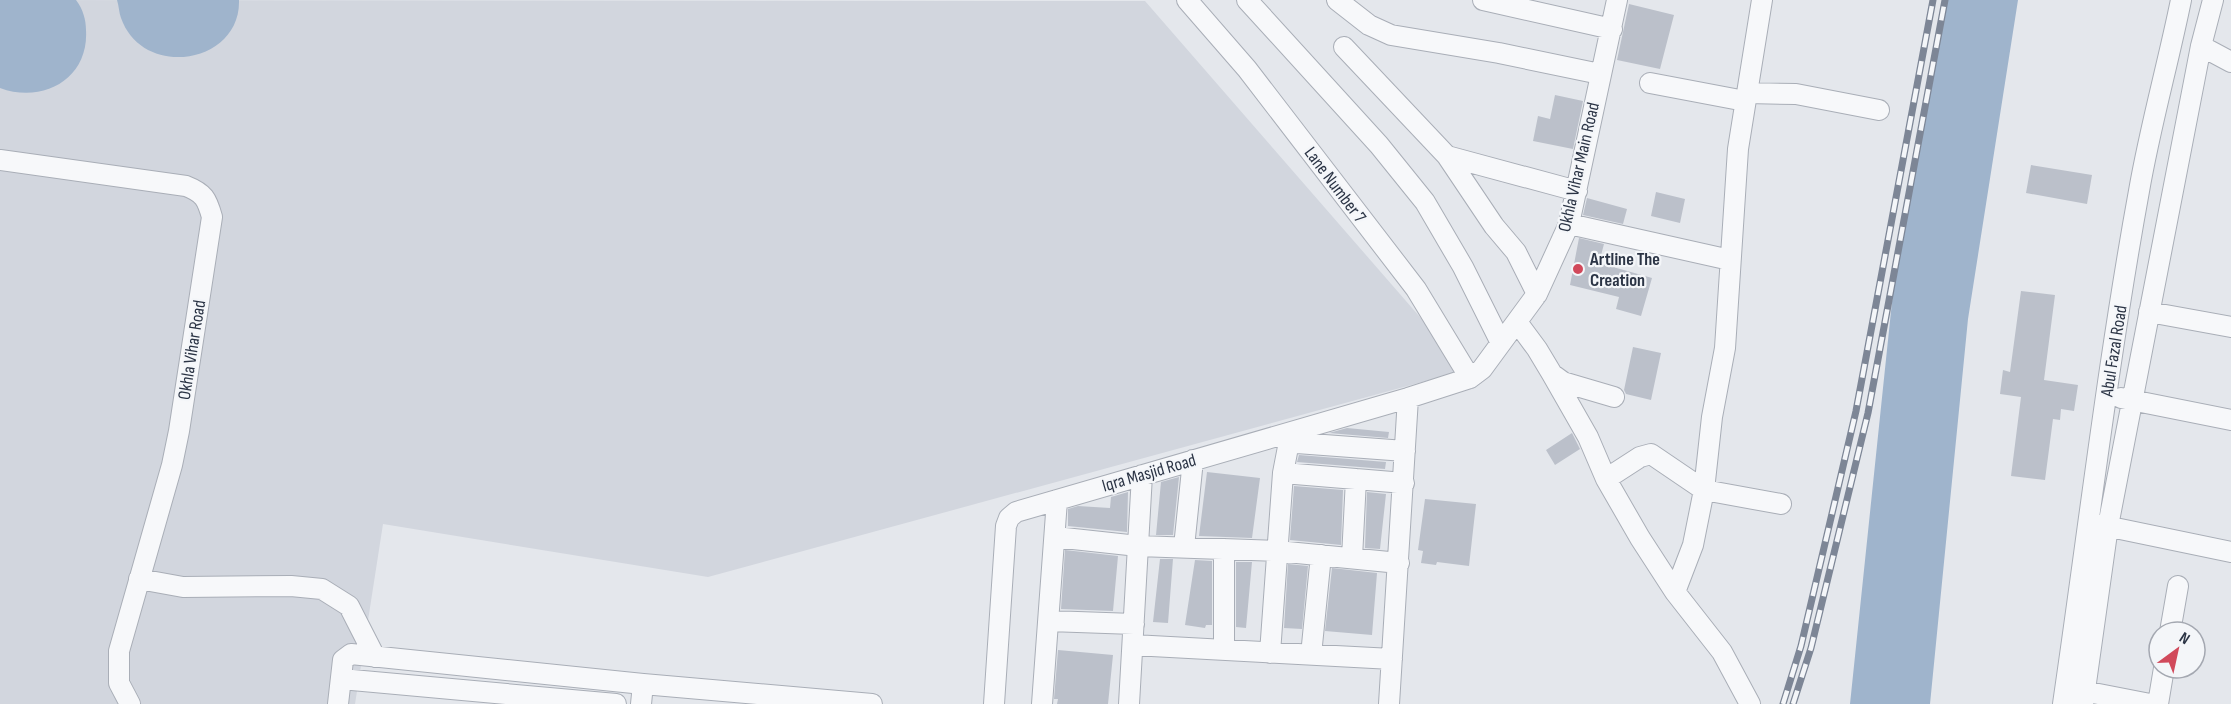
<svg xmlns="http://www.w3.org/2000/svg" width="2231" height="704" font-family="'Sofia Sans Condensed',sans-serif">
  <style>
    .built { fill: #d2d6de }
    .water { fill: #9fb4cc }
    .building { fill: #bbc0ca }
    .lines { fill: none; stroke-linecap: round; stroke-linejoin: round }
    .minor-casing { stroke: #a9aeb7; stroke-width: 22 }
    .minor { stroke: #f7f8fa; stroke-width: 20 }
    .rail-casing { stroke: #7d8696; stroke-width: 7 }
    .rail { stroke: #f4f6f9; stroke-width: 4.5; stroke-dasharray: 14; stroke-linecap: butt }
    .poi-dot { fill: #d1495b; stroke: #f4f6f9; stroke-width: 2 }
    .labels { text-anchor: middle; dominant-baseline: central; stroke-width: 4.5; stroke-linejoin: round; paint-order: stroke }
    .street-label { font-size: 18px; fill: #2b3445; stroke: #f4f6f9 }
    .poi-label { font-size: 18px; font-weight: bold; fill: #2b3445; stroke: #f4f6f9; text-anchor: start }
  </style>
  <rect width="100%" height="100%" fill="#e4e7ec"/>
  <path class="built" d="M0,0L1145,1L1466,370L708,577L383,524L355,704H0Z"/>
  <path class="water" d="M0,0H76C83,9 86,20 86,30C89,79 43,104 0,88Z
    M117,0H239C241,64 143,80 121,18C119,13 119,6 117,0Z
    M1948,0H2018L1968,319L1930,704H1850L1897,254L1927,112L1935,44Z"/>
  <path class="building" d="M1629,4L1674,15L1660,69L1617,60Z
    M1555,95L1583,101L1573,149L1533,141L1538,116L1550,119Z
    M2031,165L2092,175L2087,204L2026,193Z
    M1656,192L1685,199L1680,223L1651,216Z
    M1587,198L1627,209L1623,224L1583,215Z
    M1579,238L1604,244L1599,263L1652,278L1641,316L1616,309L1619,297L1570,285Z
    M2021,291L2055,295L2044,380L2078,385L2074,411L2061,409L2060,420L2053,419L2045,480L2011,476L2021,397L2000,394L2003,370L2010,372Z
    M1633,347L1661,353L1651,400L1626,394L1624,390Z
    M1347,428L1389,432L1388,438L1329,433Z
    M1572,433L1580,449L1555,465L1546,450Z
    M1299,455L1386,462L1385,469L1297,462Z
    M1207,472L1260,478L1252,538L1199,536Z
    M1179,477L1173,535H1156L1161,482Z
    M1294,486L1343,490L1341,545L1290,540Z
    M1128,492L1127,532L1068,526V509L1078,506L1110,508L1111,497Z
    M1367,492L1386,494L1380,549L1365,548Z
    M1425,499L1476,504L1469,566L1437,562L1436,565L1421,563L1423,551L1418,550Z
    M1065,550L1118,556L1113,611L1061,609Z
    M1160,559H1173L1168,623L1153,622Z
    M1195,560L1212,561V625H1206L1205,628L1185,625Z
    M1236,562H1252L1246,628L1236,627Z
    M1288,564L1308,566L1302,629L1284,628Z
    M1332,568L1377,573L1372,635L1325,631Z
    M1058,650L1113,655L1108,704H1057L1058,699H1054Z"/>
  <g class="lines">
    <g class="minor-casing">
      <path id="minor" d="M1187,0L1247,69L1416,289L1470,378
        M1247,0L1379,145L1425,202L1463,267L1501,343
        M1337,0L1369,25L1391,35L1499,53L1600,74
        M1483,0L1612,29
        M2201,46L2231,62
        M1344,47L1447,156L1494,226L1516,252L1537,294
        M1650,83L1745,101
        M1747,93L1796,94L1879,110
        M1447,156L1577,191
        M0,160L186,186C204,193 207,199 212,217L179,431L172,465L119,651V683L130,704
        M1569,224L1730,260
        M2149,312L2231,327
        M1517,322L1537,349L1552,374L1588,437L1606,479L1640,538L1675,592L1722,652L1750,704
        M1552,374L1563,382L1614,397
        M2121,398L2231,420
        M1283,473L1404,483
        M1606,479L1640,457L1651,454L1704,490L1781,504
        M2096,524L2231,552
        M1055,537L1138,546L1277,551L1399,563
        M1184,547L1193,460
        M1352,558L1356,479
        M139,579L183,587L291,586L322,589L349,606L375,657
        M1675,592L1693,545L1704,490L1712,417L1725,348L1738,149L1762,0
        M1049,621L1134,624
        M2170,632L2178,586
        M1133,645L1392,659
        M1224,650V549
        M1270,653L1283,473L1288,447L1291,444L1297,443L1405,451
        M1311,655L1321,555
        M341,679L616,704
        M2073,689L2150,704
        M338,704L343,660L351,654L643,684L872,704
        M641,704L643,684
        M994,704L1006,526L1009,518L1016,512L1408,398L1470,378L1482,369L1537,294L1569,224L1617,0
        M1042,704L1057,500
        M1129,704L1142,475
        M1389,704L1408,398
        M2063,704C2088,533 2108,361 2139,191C2150,127 2168,64 2181,0
        M2083,704L2108,526L2201,46L2213,0
        M2158,704L2164,668"/>
    </g>
    <use href="#minor" class="minor"/>
    <g class="rail-casing">
      <path id="rail" d="M1783,704L1801,646L1856,411L1933,0
        M1793,704L1811,648L1868,413L1945,0"/>
    </g>
    <use href="#rail" class="rail"/>
  </g>
  <circle class="poi-dot" cx="1578" cy="269" r="6"/>
  <g class="labels">
    <g class="street-label">
      <text transform="translate(1579 167) rotate(-77)">Okhla Vihar Main Road</text>
      <text transform="translate(1335 185) rotate(53)">Lane Number 7</text>
      <text transform="translate(192 350) rotate(-81)">Okhla Vihar Road</text>
      <text transform="translate(2114 351) rotate(-81)">Abul Fazal Road</text>
      <text transform="translate(1149 473) rotate(-16)">Iqra Masjid Road</text>
    </g>
    <g class="poi-label">
      <text x="1590" y="259">Artline The<tspan x="1590" dy="21">Creation</tspan></text>
    </g>
  </g>
  <g transform="translate(2177 650) rotate(33)"><circle r="28" fill="#f4f6f9" stroke="#a4a8b1" stroke-width="1.5"/>
  <path d="M0-4.5L10 22L0 15L-10 22Z" fill="#d1495b"/>
  <text y="-9" font-size="16" font-weight="bold" text-anchor="middle" fill="#2b3445">N</text>
  </g>
</svg>
